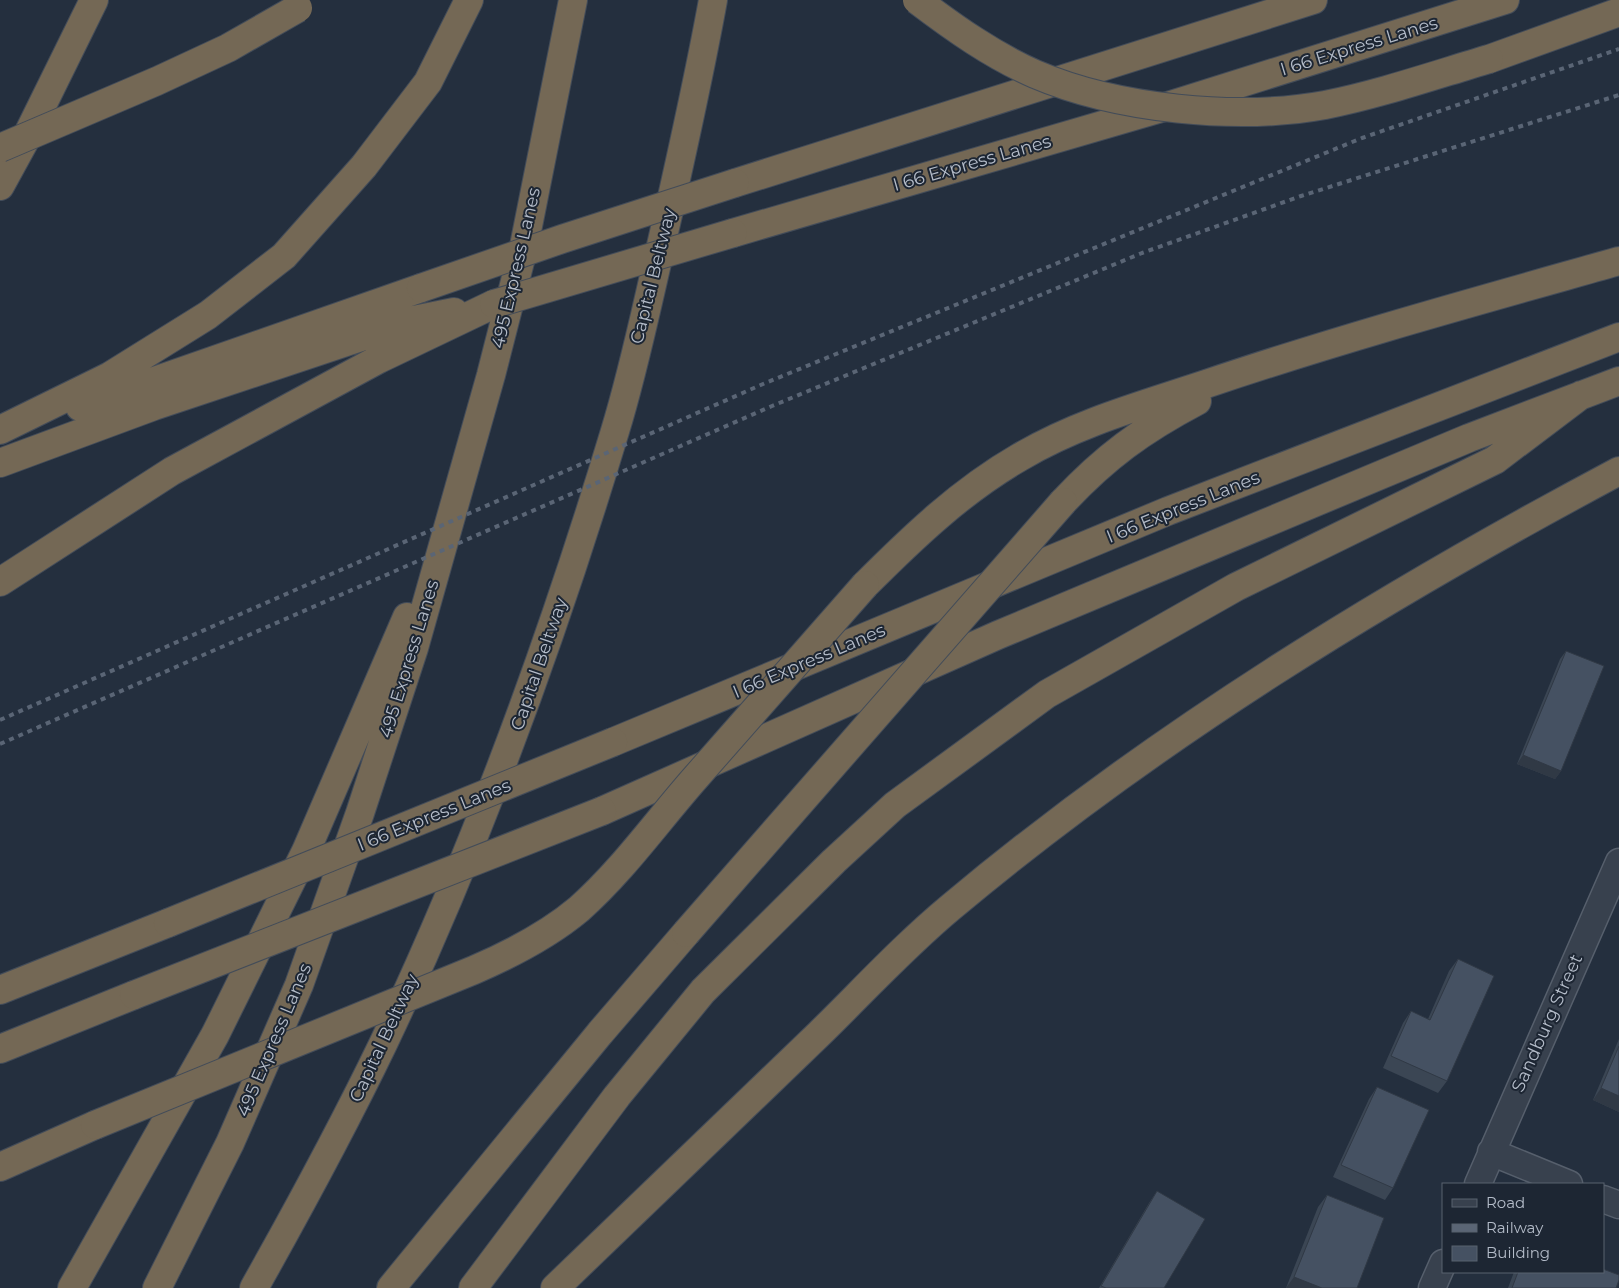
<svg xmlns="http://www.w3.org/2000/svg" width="1619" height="1288" font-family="Montserrat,sans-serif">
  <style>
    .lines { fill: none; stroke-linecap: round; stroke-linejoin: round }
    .minor-casing { stroke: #565f6c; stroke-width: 29 }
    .motorway-casing { stroke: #434c59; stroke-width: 30 }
    .minor { stroke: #38414e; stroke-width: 26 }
    .motorway { stroke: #746855; stroke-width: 28 }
    .rail { stroke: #5a6575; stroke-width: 4; stroke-dasharray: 5 5; stroke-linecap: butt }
    .motorway-bridge-casing { stroke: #434c59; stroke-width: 30; stroke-linecap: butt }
    .motorway-bridge { stroke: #746855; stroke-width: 28 }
    .wall { fill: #3b4654 }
    .shaded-wall { fill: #303945 }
    .building { fill: #455162; stroke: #303945 }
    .labels { text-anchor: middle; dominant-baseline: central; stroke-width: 4; stroke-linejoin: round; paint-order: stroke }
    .street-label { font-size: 18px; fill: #b4bcc9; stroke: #1d2633 }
  </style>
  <rect width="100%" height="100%" fill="#242f3e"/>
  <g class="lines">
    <g class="minor-casing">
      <path id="minor" d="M1491,1152L1569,1184
        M1478,1184L1619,862
        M1603,1199L1619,1205
        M1432,1288L1443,1263"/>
    </g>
    <g class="motorway-casing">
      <path id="motorway" d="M1489,59L1619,12
        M735,183L1313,0
        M0,186L23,144L94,0
        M733,233L1168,106L1505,0
        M80,407L421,288
        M0,430L110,376L208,315L284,256L364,166L428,82L469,0
        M0,463L154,406L409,321L454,312
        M1063,502C1105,457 1142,430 1197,401
        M0,582L172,471L379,359L494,304
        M865,585C913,537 961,491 1020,457C1077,423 1143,405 1206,384C1342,338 1481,300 1619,261
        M613,742L1168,511L1619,337
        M602,811L998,635L1469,438L1619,381
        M0,990L168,923
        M0,1049L134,995
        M0,1167L95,1125
        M72,1288L215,1035L306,851L407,617
        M157,1288L230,1143L299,985L360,813L414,648L491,375L524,246L573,0
        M254,1288C299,1208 343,1127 383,1044C477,846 552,640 615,431C632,376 644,319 657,263C677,176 697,88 713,0
        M391,1288L600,1033L686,933
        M473,1288L617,1096L703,991L834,861L895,805L1047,694L1236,587L1495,460L1581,395
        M555,1288C643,1203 731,1118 819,1034C862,992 904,946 951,907C1155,736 1384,596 1619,471"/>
    </g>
    <use href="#minor" class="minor"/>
    <use href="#motorway" class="motorway"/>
    <path class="rail" d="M0,720L763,384L1362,138L1619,49
      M0,744L772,406L1142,253L1301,196L1619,95"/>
    <g class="motorway-bridge-casing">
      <path id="motorway-bridge" d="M917,0C954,28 992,55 1035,74C1117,109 1237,121 1325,105C1380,94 1435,75 1489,59
        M0,148L157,81L228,48L298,8
        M421,288L562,239L735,183
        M494,304L733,233
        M168,923L613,742
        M686,933L1063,502
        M134,995L602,811
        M95,1125L474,970C511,954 548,935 579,909C623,870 658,820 697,776C753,712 809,648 865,585"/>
    </g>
    <use href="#motorway-bridge" class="motorway-bridge"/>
  </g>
  <path class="wall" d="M1566,651L1561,771L1555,779L1517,764L1560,659Z
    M1458,959L1447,1081L1438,1093L1383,1068L1403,1023L1411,1011L1428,1019L1449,971Z
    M1619,1039V1112L1593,1100Z
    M1377,1087L1393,1188L1385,1200L1333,1177L1369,1099Z
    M1157,1191L1164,1288H1099L1149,1203Z
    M1327,1195L1357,1288H1286L1318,1207Z
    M1514,1272H1603L1616,1288H1508Z"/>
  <path class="shaded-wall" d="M1523,755L1561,771L1555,779L1517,764Z
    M1601,1088L1619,1096V1112L1593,1100Z
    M1294,1277L1322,1288H1286Z"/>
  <path class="building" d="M1566,651L1604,666L1561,771L1523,755Z
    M1458,959L1494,976L1447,1081L1391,1056L1411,1011L1430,1020Z
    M1619,1046V1096L1601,1088Z
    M1377,1087L1429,1110L1393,1188L1341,1165Z
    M1157,1191L1205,1219L1164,1288H1106L1101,1286Z
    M1327,1195L1384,1218L1357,1288H1322L1294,1277Z
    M1603,1269L1619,1275V1280L1616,1288H1512L1518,1272H1603Z"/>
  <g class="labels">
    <g class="street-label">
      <text transform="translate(1359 46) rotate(-17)">I 66 Express Lanes</text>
      <text transform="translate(972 163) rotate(-16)">I 66 Express Lanes</text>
      <text transform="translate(516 268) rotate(-77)">495 Express Lanes</text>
      <text transform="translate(653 276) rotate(-76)">Capital Beltway</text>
      <text transform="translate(1183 507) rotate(-22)">I 66 Express Lanes</text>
      <text transform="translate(409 659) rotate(-73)">495 Express Lanes</text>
      <text transform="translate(809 661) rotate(-23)">I 66 Express Lanes</text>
      <text transform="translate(539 664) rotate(-71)">Capital Beltway</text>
      <text transform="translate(434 815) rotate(-22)">I 66 Express Lanes</text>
      <text transform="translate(1547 1023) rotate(-66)">Sandburg Street</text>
      <text transform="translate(384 1038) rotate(-65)">Capital Beltway</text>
      <text transform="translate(274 1040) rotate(-67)">495 Express Lanes</text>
    </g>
  </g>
  <rect x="1442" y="1183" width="162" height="90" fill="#1d2633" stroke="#59626f"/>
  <rect x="1452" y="1199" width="25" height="8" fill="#38414e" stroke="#59626f"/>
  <text x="1486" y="1208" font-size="15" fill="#b4bcc9">Road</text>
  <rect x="1452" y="1224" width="25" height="8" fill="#5a6575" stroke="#59626f"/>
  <text x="1486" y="1233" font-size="15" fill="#b4bcc9">Railway</text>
  <rect x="1452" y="1246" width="25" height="15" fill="#455162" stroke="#59626f"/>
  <text x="1486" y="1258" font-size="15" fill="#b4bcc9">Building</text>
</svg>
